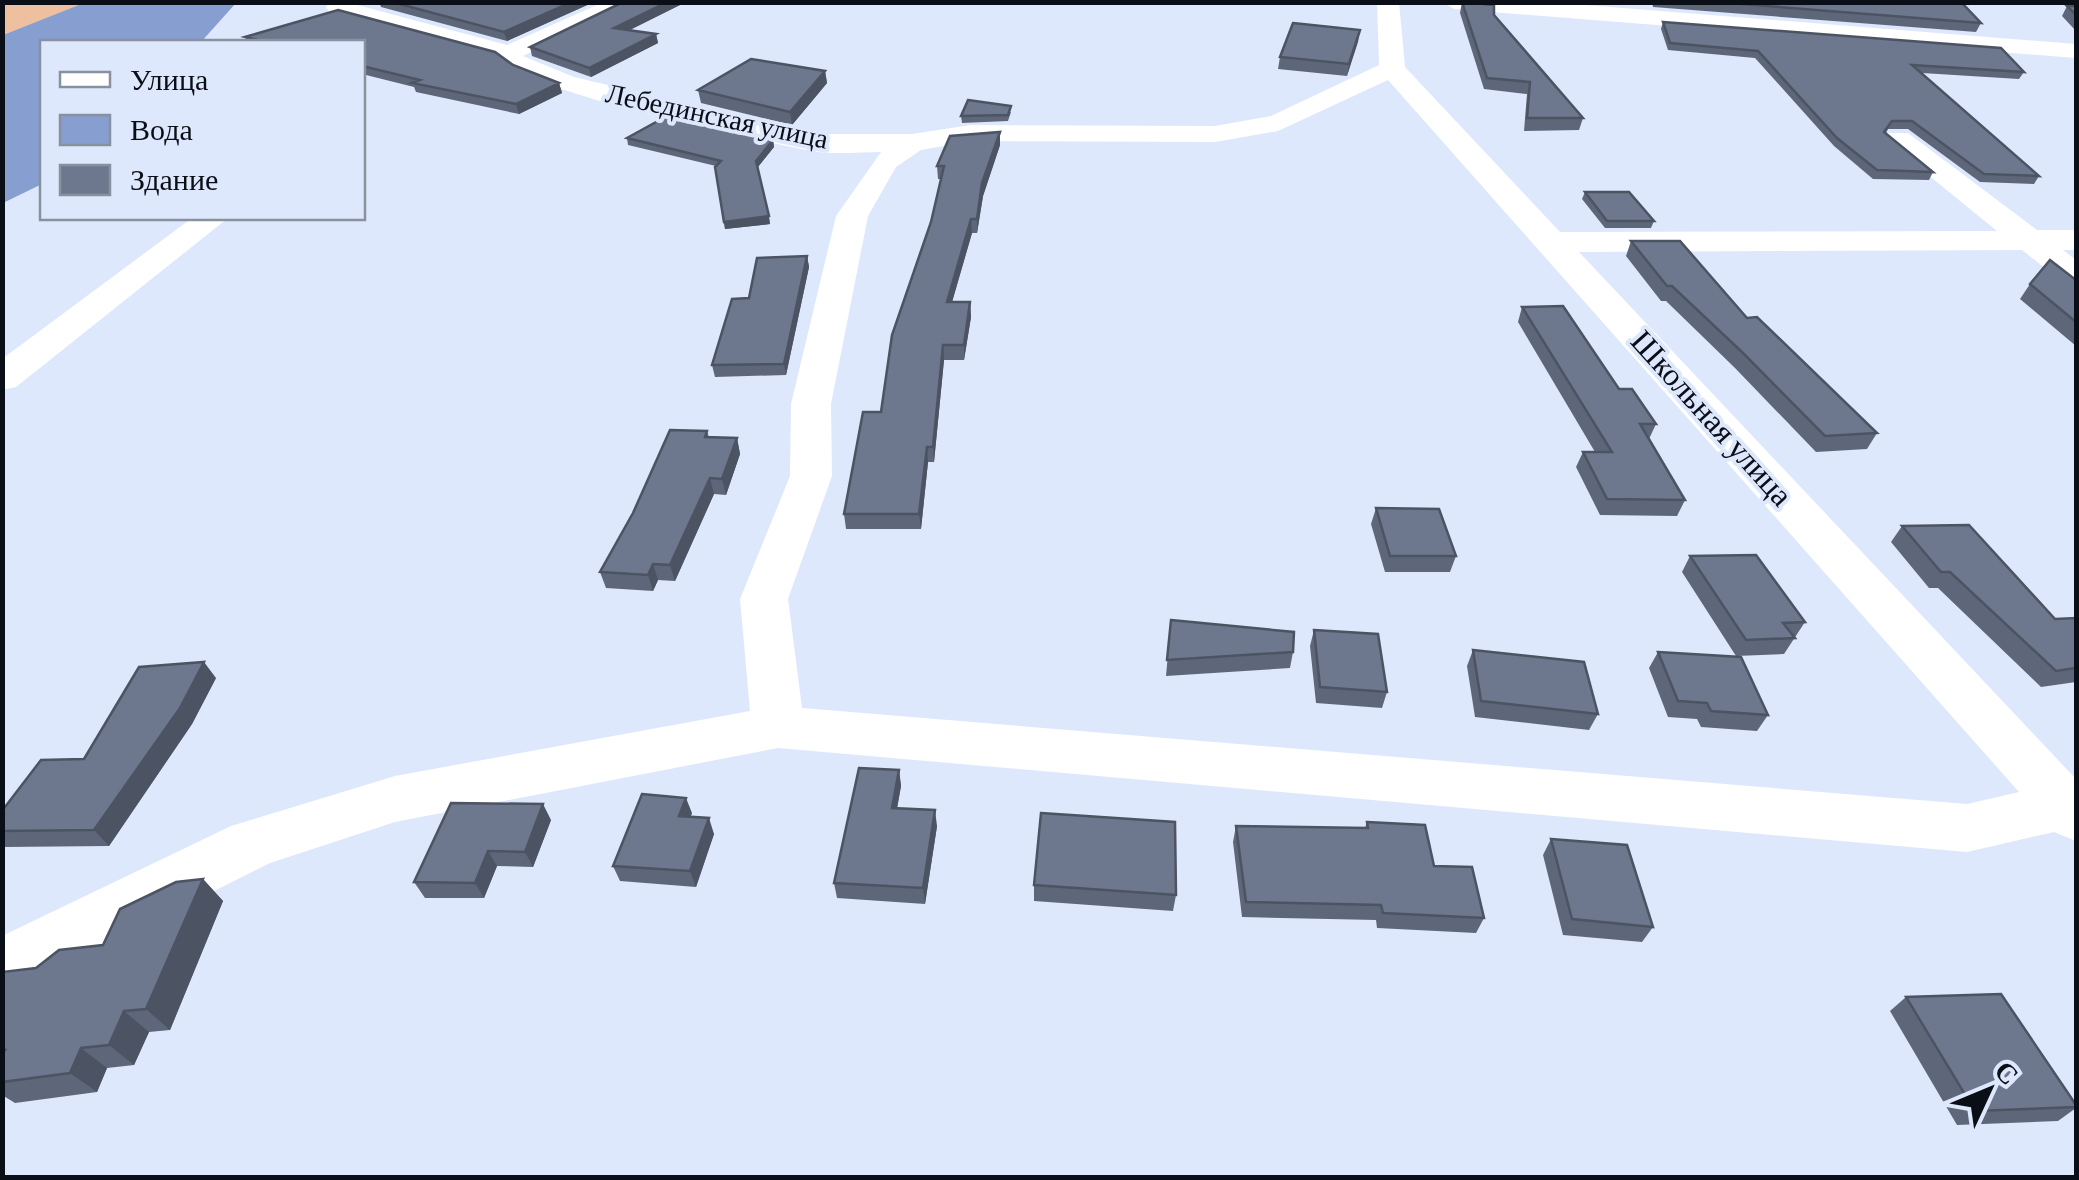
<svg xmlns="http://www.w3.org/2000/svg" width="2079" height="1180" font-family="'Crimson Pro',serif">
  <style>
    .green { fill: #eec09f }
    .water { fill: #879ed1 }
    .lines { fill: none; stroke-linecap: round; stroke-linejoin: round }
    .minor { fill: #fff; fill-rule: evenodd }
    .wall { fill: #5e677a }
    .shaded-wall { fill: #4c5463 }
    .building { fill: #6d788e; stroke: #4c5463; stroke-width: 2.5 }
    .labels { text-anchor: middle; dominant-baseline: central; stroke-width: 8; stroke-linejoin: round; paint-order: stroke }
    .far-street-label { font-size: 28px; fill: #0a0e16; stroke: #dee8fc }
    .street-label { font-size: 32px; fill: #0a0e16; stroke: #dee8fc }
  </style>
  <rect width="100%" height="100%" fill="#dee8fc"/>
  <path class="green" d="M3,3H85L3,35Z"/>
  <path class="water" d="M84,3H236L201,42H42V184L3,203V35Z"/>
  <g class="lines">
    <path class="minor" d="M329,2H346L507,45L604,2H635L523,56L574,77L815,134H912L971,125L1215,126L1271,116L1379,65L1377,2H1399L1405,67L1560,232L1997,231L1884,139L1888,133H1908L2037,230H2076V250H2063L2076,260V286L2064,283L2022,250L1579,252L2076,779V841L2054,832L1967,852L778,748L395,822L270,863L2,997V936L231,826L395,776L750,711L740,599L790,476L791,404L836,216L881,152C858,152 833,155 811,151C760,141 522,91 500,58L329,12L326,7ZM1388,80L2019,792L1967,804L802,708L788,599L832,476L831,404L868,216L896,167L921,150L971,141L1215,142L1278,131Z
      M1443,2H1547L2076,44V58L1454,9Z
      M192,218H228L16,387L2,390V359Z"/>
  </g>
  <path class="wall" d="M379,2H594L507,41L381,7Z
    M623,2H686L629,30L656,34L658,43L591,77L532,56L530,47Z
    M1462,2L1494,15L1583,118L1579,130L1524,131L1527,94L1484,89L1460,13Z
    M1652,2H1961L1981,23L1976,32L1653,7Z
    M2067,6H2076V31L2062,16Z
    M338,10L495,52L513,65L559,83L562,93L519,114L416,92L414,87L362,74V42H247L245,37Z
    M1663,22L2024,72L2019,79L1922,73L2039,176L2034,184L1980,182L1908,129H1888L1886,133L1933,172L1929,180L1873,179L1834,146L1755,58L1668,50L1661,29Z
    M1360,30L1347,76L1278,69L1280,57Z
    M825,71L827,83L792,125L701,103L698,90Z
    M1011,112L1008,121L962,123L961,116Z
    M627,138L773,140L774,147L758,167L770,224L725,229L716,166L628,145Z
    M1000,145L983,196L977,233H972L952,302H970L971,317L964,360H944L934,462H928L921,529H846L844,514L881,412L931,222L941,179H938L937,166Z
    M1585,192L1654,221L1651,228H1605L1582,199Z
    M1631,241L1747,318L1877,433L1867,449L1816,452L1735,368L1666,301H1661L1626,256Z
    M807,256L809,267L786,375L715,377L712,365L749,298Z
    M2076,280V346L2020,299L2030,284Z
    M1522,307L1619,389L1656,424L1649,439L1685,500L1677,516L1600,515L1576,467L1583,452H1595L1518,322Z
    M707,431L709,437L737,438L740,454L726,495L714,494L675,581L658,580L653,591L606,588L600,572Z
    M1376,508L1456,556L1450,572H1385L1371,524Z
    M1902,526L2055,619L2076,618V682L2041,687L1938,588H1929L1891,542Z
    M1690,556L1805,622L1784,654L1736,656L1682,572Z
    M1171,620L1293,652L1290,668L1166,676Z
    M1314,630L1387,692L1382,708L1316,703L1310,646Z
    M1473,650L1598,714L1589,730L1475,717L1467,666Z
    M1658,652L1768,715L1757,731L1701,727L1697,719L1668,717L1649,668Z
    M216,678L192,724L109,846L4,847L2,846V811Z
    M899,770L901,786L897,809L937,826L925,904L837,898L834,883Z
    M692,813L690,817L714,834L696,887L620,881L613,866Z
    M551,820L533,867L497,866L484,898H425L414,882Z
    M1367,822L1434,866L1484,918L1476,933L1377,928L1376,920L1242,917L1233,842L1236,826L1365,828Z
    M1551,839L1653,927L1642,942L1563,935L1543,855Z
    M203,879L223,901L170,1030L149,1032L134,1065L107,1068L97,1092L15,1103L2,1095V972L36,968L103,945Z
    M1034,885L1176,895L1173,911L1034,901Z
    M1906,997L2076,1105V1108L2058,1121L1957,1125L1890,1011Z"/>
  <path class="shaded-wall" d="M572,2H594L507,41L504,32Z
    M667,2H686L616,37L614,28Z
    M1360,30L1358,42L1347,76L1349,64Z
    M656,34L658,43L591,77L589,68Z
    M825,71L827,83L792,125L790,112Z
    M559,83L562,93L519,114L516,104Z
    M1000,132V145L983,196L977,233V219L982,183Z
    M773,140L774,147L757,168L756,161Z
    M769,216L770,224L725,229L724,222Z
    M971,219L972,233L948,316L947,302Z
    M807,256L809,267L786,375L784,364Z
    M970,302L971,317L964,360V345Z
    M943,345L944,360L934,462L933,447Z
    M737,438L740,454L726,495L722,479Z
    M927,447L928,462L921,529L919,514Z
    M710,478L714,494L675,581L670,565Z
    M653,564L658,580L653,591L648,575Z
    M204,662L216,678L192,724L109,846L94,830Z
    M899,770L901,786L894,824L892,808Z
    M686,798L692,813L685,832L679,816Z
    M543,804L551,820L533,867L525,852Z
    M935,810L937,826L925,904L923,888Z
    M709,818L714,834L696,887L690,871Z
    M488,851L497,866L484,898L475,883Z
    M203,879L223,901L170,1030L146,1009Z
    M124,1011L149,1032L134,1065L109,1045Z
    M81,1048L107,1068L97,1092L70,1073Z"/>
  <path class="building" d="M392,2H572L504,32Z
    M623,2H667L614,28L656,34L589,68L530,47Z
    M1462,2L1494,5V15L1583,118H1527L1530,82L1487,78Z
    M1716,2H1961L1981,23Z
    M2067,6H2076V15Z
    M338,10L495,52L513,65L559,83L516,104L412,83L420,80L362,66V42H266L245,37Z
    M1663,22L2001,48L2024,72L1912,65L2039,176L1984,174L1912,121H1892L1884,132L1933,172L1877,170L1837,138L1758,51L1670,43Z
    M1293,23L1360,30L1349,64L1280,57Z
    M751,59L825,71L790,112L698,90Z
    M968,100L1011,106L1008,115L961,116Z
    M667,116L773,140L756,161L769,216L724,222L715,167L721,161L627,138Z
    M1000,132L982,183L977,219H971L947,302H970L964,345H943L933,447H927L919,514H844L863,412H881L892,335L931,222L944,166H937L950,136Z
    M1585,192H1629L1654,221H1607Z
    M1631,241H1680L1747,318L1757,317L1877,433L1825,436L1743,353L1672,286H1667Z
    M807,256L784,364L712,365L732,299L749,298L757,258Z
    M2050,260L2076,280V322L2030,284Z
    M1563,306L1619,389H1632L1656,424H1640L1685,500L1607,499L1583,452H1612L1522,307Z
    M670,430L707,431L705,437L737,438L722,479L710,478L670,565L653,564L648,575L600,572L633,513Z
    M1376,508L1439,509L1456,556H1390Z
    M1969,525L2055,619L2076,618V668L2056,671L1950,572H1941L1902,526Z
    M1756,555L1805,622L1783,623L1795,638L1746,640L1690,556Z
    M1171,620L1294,632L1293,652L1167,660Z
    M1314,630L1378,634L1387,692L1320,687Z
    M1473,650L1584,662L1598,714L1481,701Z
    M1658,652L1741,657L1768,715L1711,711L1707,703L1678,701Z
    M204,662L180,708L94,830L2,831V811L41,760L84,759L139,667Z
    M859,768L899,770L892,808L935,810L923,888L834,883Z
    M642,794L686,798L679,816L709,818L690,871L613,866Z
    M451,803L543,804L525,852L488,851L475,883L414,882Z
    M1041,813L1175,822L1176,895L1034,885Z
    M1367,822L1425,825L1434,866L1472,867L1484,918L1383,913L1381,905L1246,902L1236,826L1368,828Z
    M1551,839L1627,845L1653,927L1572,919Z
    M203,879L146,1009L124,1011L109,1045L81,1048L70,1073L2,1082V1054L5,1050H2V972L36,968L59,950L103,945L120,909L176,882Z
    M2001,994L2076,1105V1107L1975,1111L1906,997Z"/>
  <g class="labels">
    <g class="far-street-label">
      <text transform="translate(717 116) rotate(12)">Лебединская улица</text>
    </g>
    <g class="street-label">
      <text transform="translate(1712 418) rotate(48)">Школьная улица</text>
    </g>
  </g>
  <rect width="2079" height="1180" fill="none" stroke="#0a0e16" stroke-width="10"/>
  <rect x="40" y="40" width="325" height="180" fill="#dee8fc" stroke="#8991a0" stroke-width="2.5"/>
  <rect x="60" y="72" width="50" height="15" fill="#ffffff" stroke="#8991a0" stroke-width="2.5"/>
  <text x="130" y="90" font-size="30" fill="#0a0e16">Улица</text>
  <rect x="60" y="115" width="50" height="30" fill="#879ed1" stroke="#8991a0" stroke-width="2.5"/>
  <text x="130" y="140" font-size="30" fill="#0a0e16">Вода</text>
  <rect x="60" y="165" width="50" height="30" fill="#6d788e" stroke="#8991a0" stroke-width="2.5"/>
  <text x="130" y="190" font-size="30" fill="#0a0e16">Здание</text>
  <g transform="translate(1989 1090) rotate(46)" stroke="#dee8fc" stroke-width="8" paint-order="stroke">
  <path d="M0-8L18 38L0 25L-18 38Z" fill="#0a0e16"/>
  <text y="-15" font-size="28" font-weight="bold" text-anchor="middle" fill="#0a0e16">С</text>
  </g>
</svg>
